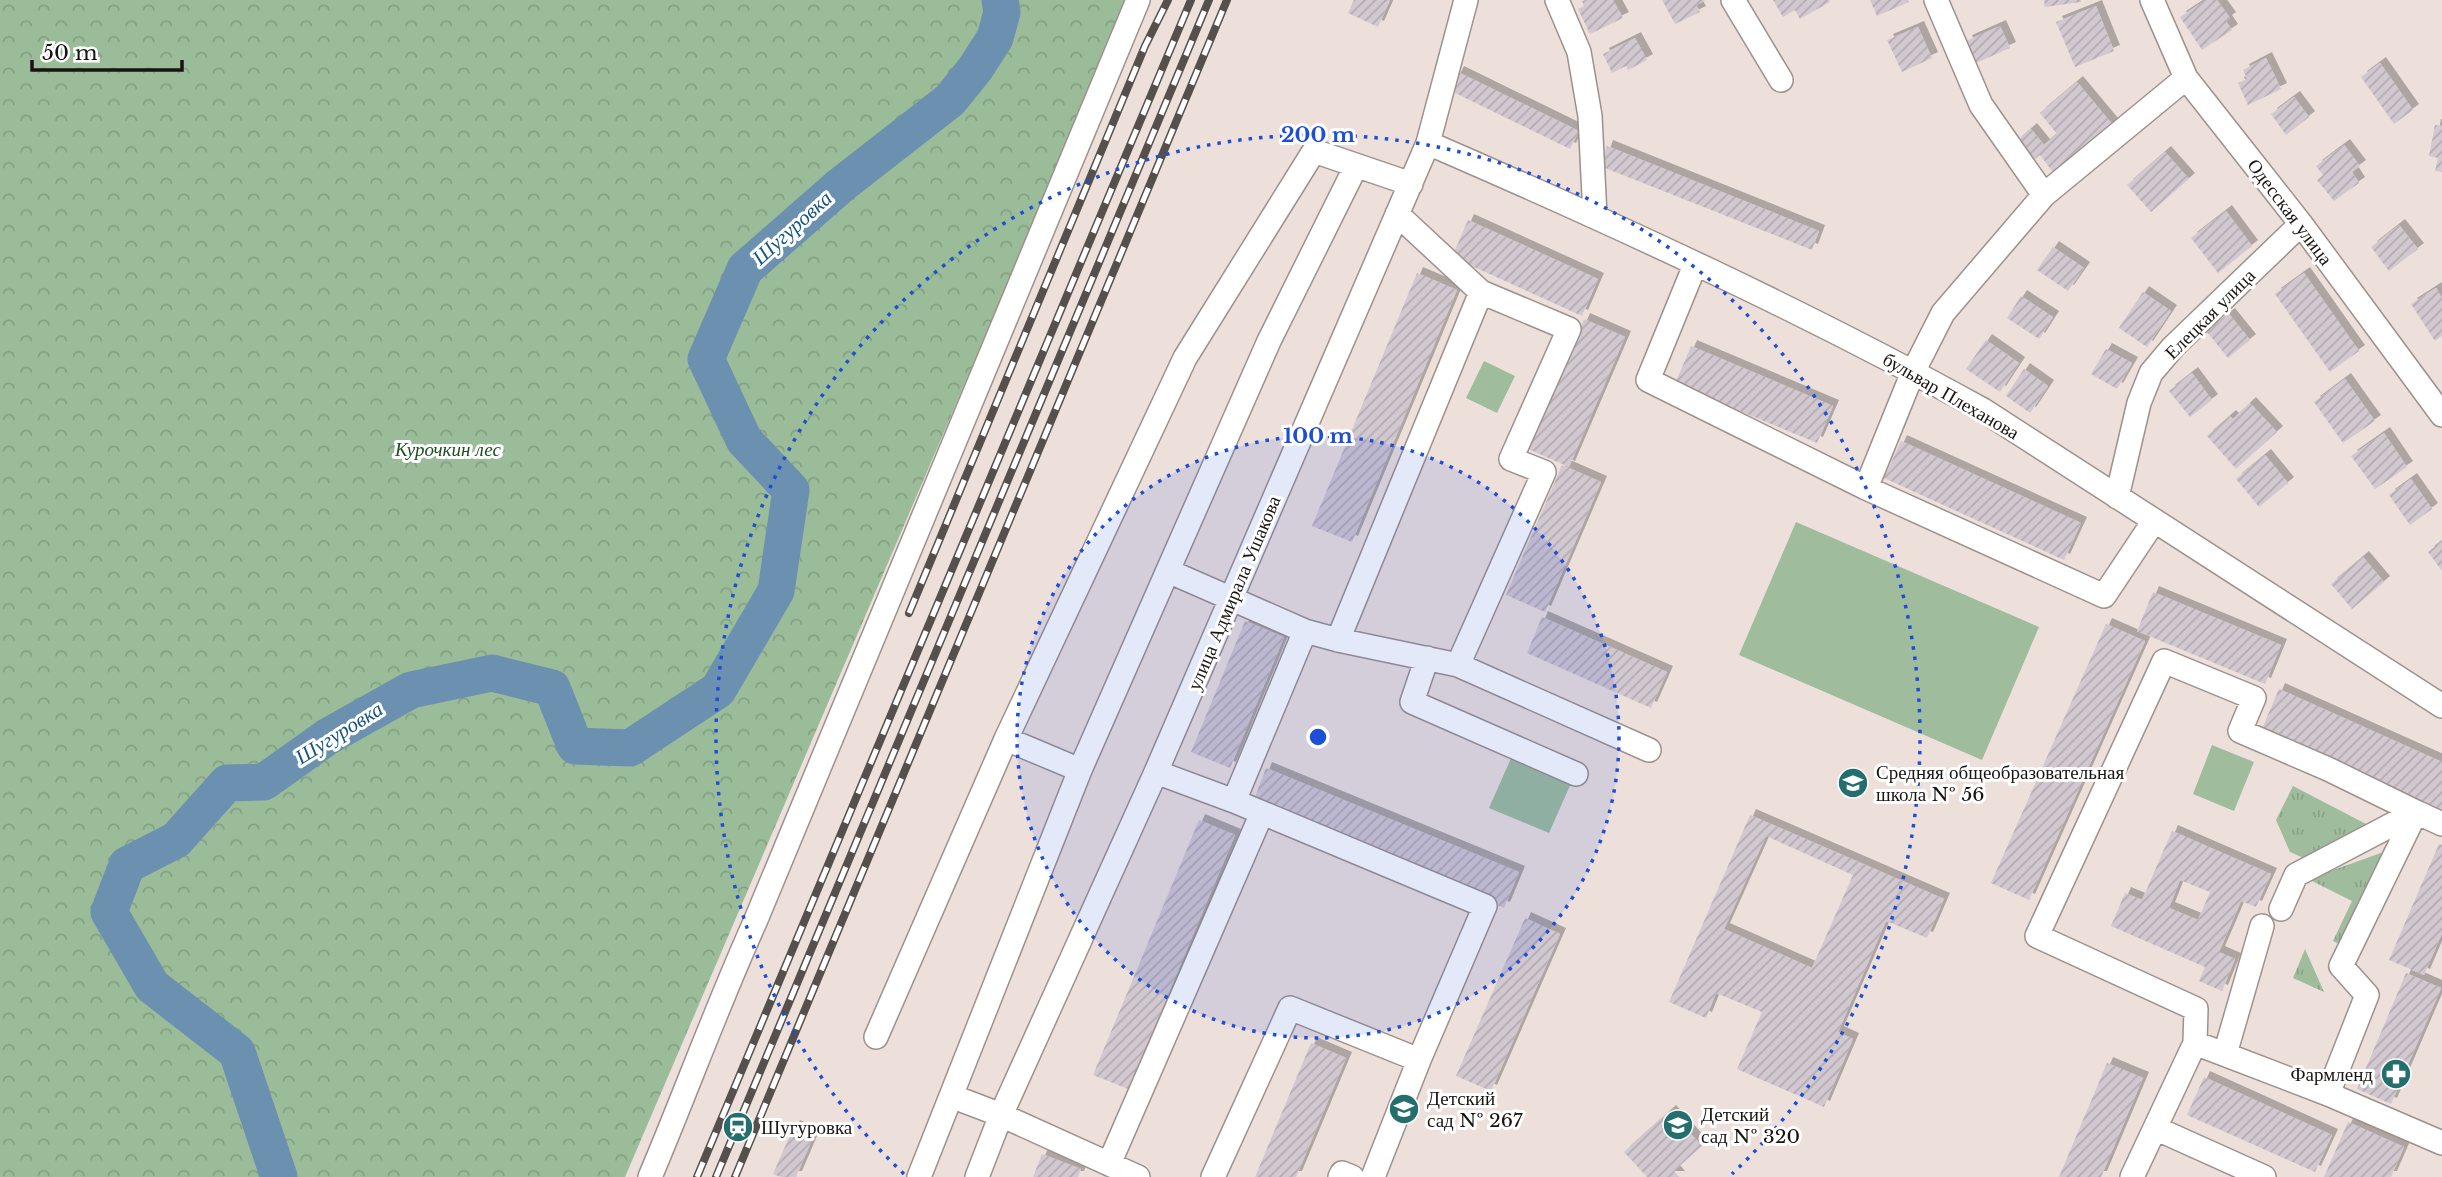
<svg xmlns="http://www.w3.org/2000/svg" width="2442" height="1177" font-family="'Libre Baskerville',serif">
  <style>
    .grass { fill: url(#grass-tufts) }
    .forest { fill: url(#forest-crowns) }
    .green { fill: #9fbd9d }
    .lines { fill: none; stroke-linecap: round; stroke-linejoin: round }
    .river { stroke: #6c91b0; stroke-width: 37 }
    .building { fill: url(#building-hatch); fill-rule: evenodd; filter: url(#shadow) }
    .minor-casing { stroke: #9d918d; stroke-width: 26 }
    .minor { stroke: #fff; stroke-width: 23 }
    .rail-casing { stroke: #56504d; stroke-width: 8 }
    .rail { stroke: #fff; stroke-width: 5; stroke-dasharray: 16; stroke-linecap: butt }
    .ring { fill: none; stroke: #1d4ed8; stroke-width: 3.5; stroke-dasharray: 3.5 7 }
    .labels { text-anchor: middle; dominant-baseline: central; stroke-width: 6; stroke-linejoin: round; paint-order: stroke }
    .street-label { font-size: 19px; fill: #181412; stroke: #fff }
    .park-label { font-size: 19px; font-style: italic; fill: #1e4e1f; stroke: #fff }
    .poi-label { font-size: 19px; fill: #181412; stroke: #fff; text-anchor: start }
    .water-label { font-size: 21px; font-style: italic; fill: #17547f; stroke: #fff }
    .centre { fill: #1d4ed8; stroke: #fff; stroke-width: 3.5 }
    .ring-label { font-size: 21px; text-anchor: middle; font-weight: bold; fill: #1d4ed8; stroke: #fff; stroke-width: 6; stroke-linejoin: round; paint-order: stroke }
  </style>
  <defs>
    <pattern id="grass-tufts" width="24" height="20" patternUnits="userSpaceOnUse" patternTransform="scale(1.75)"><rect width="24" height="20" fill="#9fbd9d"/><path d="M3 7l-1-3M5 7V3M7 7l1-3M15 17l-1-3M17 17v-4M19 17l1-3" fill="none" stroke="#88a286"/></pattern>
    <pattern id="forest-crowns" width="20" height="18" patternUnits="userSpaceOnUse" patternTransform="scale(1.75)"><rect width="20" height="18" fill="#9abc99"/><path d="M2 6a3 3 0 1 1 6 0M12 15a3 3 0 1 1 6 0" fill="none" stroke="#84a183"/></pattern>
    <pattern id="building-hatch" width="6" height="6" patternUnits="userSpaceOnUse" patternTransform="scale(1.75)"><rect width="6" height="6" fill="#d2c8d0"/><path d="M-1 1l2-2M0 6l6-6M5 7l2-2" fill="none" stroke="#b4abb2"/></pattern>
    <filter id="shadow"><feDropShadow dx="6" dy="-6" stdDeviation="0" flood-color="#0004"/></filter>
  </defs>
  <rect width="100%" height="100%" fill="#ede0db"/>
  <path class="grass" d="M2293,786L2368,825L2306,859L2290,852L2276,820Z
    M2392,849L2339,944L2333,941L2352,901L2308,879Z
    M2305,949L2324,992L2293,978Z"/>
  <path class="forest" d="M0,0H1129L625,1177H0Z"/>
  <path class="green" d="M1484,361L1515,376L1497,413L1466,398Z
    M1796,522L2039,627L1982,760L1739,655Z
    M2212,745L2254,762L2234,811L2193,794Z
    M1512,756L1572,781L1549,833L1489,808Z"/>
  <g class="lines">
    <path class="river" d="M279,1177L237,1052L152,986L109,912L127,865L176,840L227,783L264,782L327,737L411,690L492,673L552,688L575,746L630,748L718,690L776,591L791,490L744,440L706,359L745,269L841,185L950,100L975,69L995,38L1002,12L1000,0"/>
  </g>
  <path class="building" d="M1354,0H1390L1378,27L1348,13Z
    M1585,0H1613L1623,18L1590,34L1578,9L1584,6L1582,1Z
    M1662,0H1706L1696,5L1700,12L1675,24Z
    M1773,0H1829L1830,2L1800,19L1795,10L1783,17Z
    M1870,0H1908L1909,2L1877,16Z
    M2044,0H2081V2L2045,7Z
    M2206,0H2217L2230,18L2226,21L2232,30L2202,50L2180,17Z
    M2096,6L2114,51L2075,67L2056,22Z
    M2000,26L2010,48L1976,63L1966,41Z
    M1918,27L1932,58L1902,72L1887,40Z
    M1635,38L1647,60L1628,70L1626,66L1612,73L1603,54Z
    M2266,58L2281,89L2248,105L2238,83L2247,79L2243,70Z
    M2380,63L2413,110L2394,124L2361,77Z
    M1458,72L1579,131L1570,149L1449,90Z
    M2077,82L2112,124L2053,172L2040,155L2031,162L2015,143L2031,129L2044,145L2057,134L2040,113Z
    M2294,97L2309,117L2286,135L2271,114Z
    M2435,125L2442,126V172L2435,171L2438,158L2429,156Z
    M2344,145L2360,166L2352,172L2359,183L2334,201L2317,180L2323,175L2316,166Z
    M1607,146L1819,231L1812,250L1600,166Z
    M2165,152L2189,179L2151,212L2127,185Z
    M2226,211L2252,246L2218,273L2191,238Z
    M1468,220L1598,279L1582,316L1452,257Z
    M2399,225L2418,249L2389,271L2371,247Z
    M2053,247L2084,268L2068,291L2037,270Z
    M1417,273L1457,290L1352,542L1312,526Z
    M2304,273L2359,351L2330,372L2275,294Z
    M2436,288L2442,298V336L2435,341L2411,304Z
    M2143,292L2171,311L2147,347L2119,328Z
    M2021,296L2053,317L2039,339L2007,318Z
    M2229,314L2250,340L2228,358L2207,332Z
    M1584,319L1625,337L1569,467L1528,449Z
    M1986,340L2019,363L2000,392L1966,369Z
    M1691,346L1833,406L1817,443L1675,384Z
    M2106,349L2132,363L2117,389L2091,374Z
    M2024,369L2048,386L2030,413L2006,396Z
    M2192,373L2212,400L2190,417L2169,391Z
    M2345,379L2375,421L2343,443L2314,402Z
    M2250,403L2277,432L2236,469L2207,436L2230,416L2233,419Z
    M2384,433L2407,467L2375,489L2351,456Z
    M1901,441L2081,523L2064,560L1884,478Z
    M2265,455L2288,483L2259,507L2236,479Z
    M1562,465L1601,482L1545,612L1506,595Z
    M2411,479L2432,509L2410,525L2389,495Z
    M2442,541V571L2428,552Z
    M2363,557L2384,582L2352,609L2331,584Z
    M2153,592L2281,645L2265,684L2137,631Z
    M1542,617L1667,672L1651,708L1527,653Z
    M1245,621L1284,637L1230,768L1191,752Z
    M2106,624L2145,641L2029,900L1991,883Z
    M2279,689L2442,762V812L2261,731Z
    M1266,768L1519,872L1504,908L1252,805Z
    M1750,815L1944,899L1927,938L1886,921L1838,1032L1853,1039L1824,1107L1737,1069L1762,1012L1716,993L1706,1018L1669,1002ZM1766,836L1853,875L1812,968L1724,929Z
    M1199,820L1235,835L1128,1089L1093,1075Z
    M2172,831L2271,874L2256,907L2241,901L2219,952L2235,959L2222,991L2199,981L2205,967L2111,926L2125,893L2142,900ZM2180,880L2210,892L2198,920L2169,908Z
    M2439,844L2442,845V933L2424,975L2389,960Z
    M1525,918L1560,934L1491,1091L1456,1076Z
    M2406,973L2441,988L2391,1104L2357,1089Z
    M1311,1043L1346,1058L1296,1177H1255Z
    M2107,1063L2143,1078L2101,1177H2059Z
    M2204,1077L2332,1135L2315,1172L2187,1115Z
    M1670,1111L1702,1146L1674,1171L1679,1177H1647L1624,1152Z
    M2348,1122L2404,1147L2391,1177H2324Z
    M794,1126L814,1135L796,1177H781L773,1174Z
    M1042,1154L1081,1169L1078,1177H1033Z"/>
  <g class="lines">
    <g class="minor-casing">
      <path id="minor" d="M1557,0L1579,52L1590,116L1595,216
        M1733,0L1781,80
        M1936,0L1981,105L2044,195
        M2152,0L2186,78L2301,224L2442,415
        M1428,143C1615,224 1804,311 1983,410L2442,706
        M1397,214L1481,292L1569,329L1511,459L1544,472L1458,665
        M1695,265L1648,380L1866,488L2104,596L2154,521
        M1866,488L1913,372L1943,313L2044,195L2186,78
        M2117,497L2139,403L2151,373L2173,347L2301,224
        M1168,571L1305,631L1338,640L1458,665L1649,750
        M1338,640L1481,292
        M1427,658L1412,702L1576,774
        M1006,739L1080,770
        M1156,772L1234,801L1485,906L1419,1060L1373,1177
        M1234,801L1305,631
        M2281,909L2296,875L2416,812
        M876,1037L1006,739L1185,358L1314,151L1411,184
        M2195,1043L2196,1009L2037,936L2164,661L2254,698L2240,731L2328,769L2416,812
        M2225,1054L2262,926
        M2328,1094L2367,995L2341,966L2416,812L2442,824
        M951,1096L1001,1115L1138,1177
        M2155,1128L2264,1177
        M1109,1164L1262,813
        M650,1177C686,1092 717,1006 755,922L1138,0
        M919,1177L1080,770L1269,341L1356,166
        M977,1177L1001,1115L1156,772L1428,143L1466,0
        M1213,1177L1290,1008L1419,1060
        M1340,1177L1342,1173L1352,1177
        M2132,1177L2195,1043L2328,1094L2442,1143"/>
    </g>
    <use href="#minor" class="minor"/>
    <g class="rail-casing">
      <path id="rail" d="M909,613L1145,46L1168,0
        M697,1177L1191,0
        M716,1177L1209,0
        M735,1177L1227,0"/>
    </g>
    <use href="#rail" class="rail"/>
  </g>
  <circle cx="1318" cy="737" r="301" fill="#1d4ed8" fill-opacity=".12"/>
  <g class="ring">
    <circle cx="1318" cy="737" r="301"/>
    <path d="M904 1174A602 602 0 1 1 1732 1174"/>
  </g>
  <defs>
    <g id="school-disc" transform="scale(1.575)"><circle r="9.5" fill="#246f6d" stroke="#fff"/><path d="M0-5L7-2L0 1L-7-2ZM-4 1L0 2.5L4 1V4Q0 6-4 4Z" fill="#fff"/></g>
    <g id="pharmacy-disc" transform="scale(1.575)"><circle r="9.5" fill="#246f6d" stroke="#fff"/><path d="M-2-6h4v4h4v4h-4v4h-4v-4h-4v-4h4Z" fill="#fff"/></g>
    <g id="station-disc" transform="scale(1.575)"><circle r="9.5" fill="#246f6d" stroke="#fff"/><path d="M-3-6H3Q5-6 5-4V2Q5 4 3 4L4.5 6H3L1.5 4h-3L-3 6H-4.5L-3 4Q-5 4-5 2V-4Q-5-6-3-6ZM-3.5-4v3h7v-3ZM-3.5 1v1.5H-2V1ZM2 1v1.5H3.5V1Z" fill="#fff"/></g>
  </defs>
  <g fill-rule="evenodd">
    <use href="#school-disc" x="1853" y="783"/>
    <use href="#pharmacy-disc" x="2396" y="1074"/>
    <use href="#school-disc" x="1404" y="1109"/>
    <use href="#school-disc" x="1678" y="1125"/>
    <use href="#station-disc" x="738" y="1127"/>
  </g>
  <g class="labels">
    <g class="street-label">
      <text transform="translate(2290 212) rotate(53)">Одесская улица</text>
      <text transform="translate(2210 314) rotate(-45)">Елецкая улица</text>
      <text transform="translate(1951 396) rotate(30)">бульвар Плеханова</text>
      <text transform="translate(1234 593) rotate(-67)">улица Адмирала Ушакова</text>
    </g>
    <g class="park-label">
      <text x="448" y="449">Курочкин лес</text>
    </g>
    <g class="poi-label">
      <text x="1876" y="772">Средняя общеобразовательная<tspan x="1876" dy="22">школа № 56</tspan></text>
      <text x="2373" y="1074" text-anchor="end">Фармленд</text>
      <text x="1427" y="1098">Детский<tspan x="1427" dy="22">сад № 267</tspan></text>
      <text x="1701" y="1114">Детский<tspan x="1701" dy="22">сад № 320</tspan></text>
      <text x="761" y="1127">Шугуровка</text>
    </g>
    <g class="water-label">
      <text transform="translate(792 228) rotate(-42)">Шугуровка</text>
      <text transform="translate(339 733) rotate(-32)">Шугуровка</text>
    </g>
  </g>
  <circle cx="1318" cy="737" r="10" class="centre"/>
  <g class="ring-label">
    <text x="1318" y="142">200 m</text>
    <text x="1318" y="443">100 m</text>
  </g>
  <path d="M32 60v10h150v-10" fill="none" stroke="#181412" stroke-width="3.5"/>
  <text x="42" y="60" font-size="21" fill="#181412" stroke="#ffffff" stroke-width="5" paint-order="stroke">50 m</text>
</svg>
